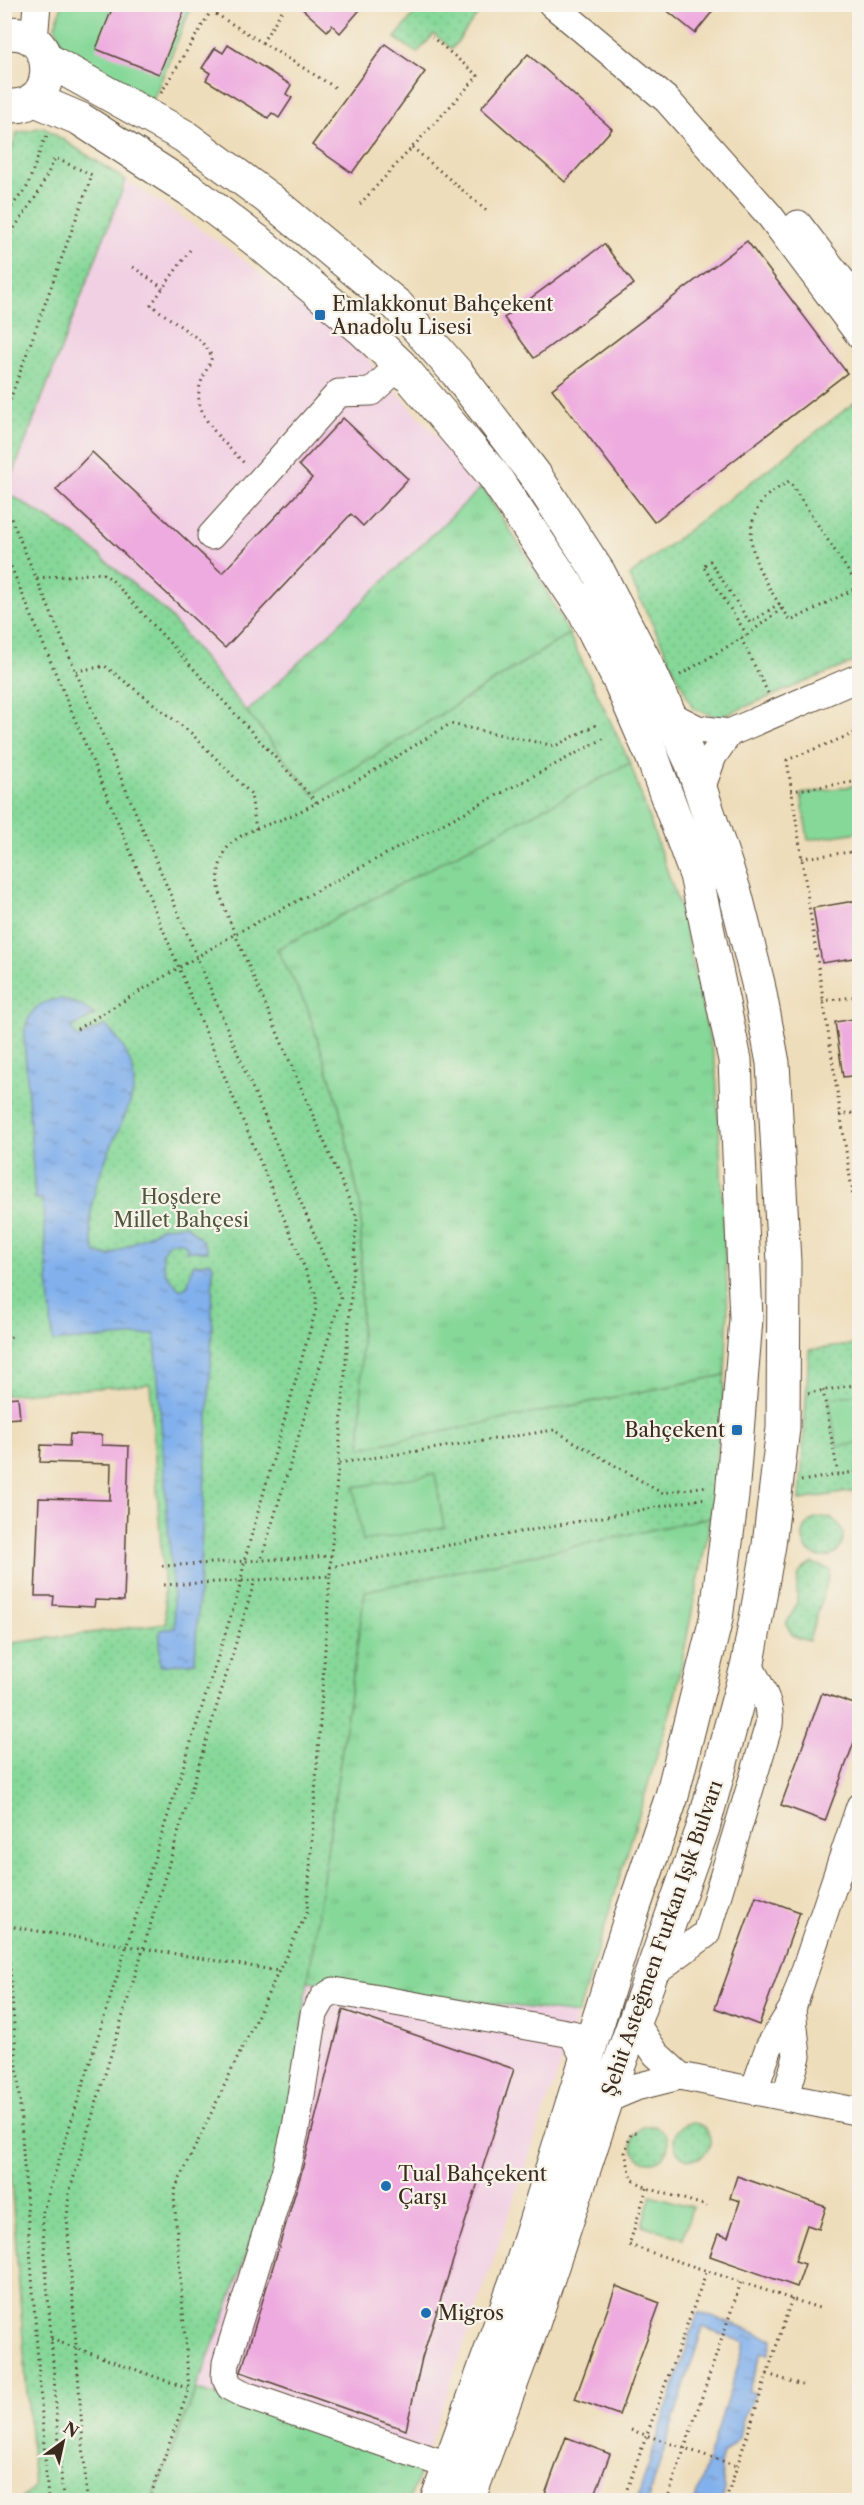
<svg xmlns="http://www.w3.org/2000/svg" width="864" height="2505" font-family="'Libre Caslon Text',serif">
  <style>
    .built { fill: #f1d0e3 }
    .grass { fill: url(#grass-tufts); stroke: #60815c; stroke-width: 1.5 }
    .park { fill: url(#park-dots); stroke: #60815c; stroke-width: 1.5 }
    .pitch { fill: #86d899; stroke: #60815c; stroke-width: 1.5 }
    .water { fill: url(#water-ripples); stroke: #5e6d85; stroke-width: 1.5 }
    .building { fill: #eeabdf }
    .lines { fill: none; stroke-linecap: round; stroke-linejoin: round }
    .minor-casing { stroke: #564535; stroke-width: 29 }
    .major-casing { stroke: #564535; stroke-width: 35 }
    .path { stroke: #564535; stroke-width: 3; stroke-dasharray: 1.5 4.5; stroke-linecap: butt }
    .minor { stroke: #fff; stroke-width: 27 }
    .major { stroke: #fff; stroke-width: 33 }
    .poi-dot { fill: #1f6fb2; stroke: #f7f3e8; stroke-width: 2 }
    .labels { text-anchor: middle; dominant-baseline: central; stroke-width: 4.5; stroke-linejoin: round; paint-order: stroke }
    .poi-label { font-size: 20px; fill: #3b2a1e; stroke: #f7f3e8; text-anchor: start }
    .park-label { font-size: 20px; fill: #4e563d; stroke: #f7f3e8 }
    .street-label { font-size: 20px; fill: #3b2a1e; stroke: #f7f3e8 }
  </style>
  <defs>
    <pattern id="grass-tufts" width="24" height="20" patternUnits="userSpaceOnUse" patternTransform="scale(1.5)"><rect width="24" height="20" fill="#86d899"/><path d="M3 7l-1-3M5 7V3M7 7l1-3M15 17l-1-3M17 17v-4M19 17l1-3" fill="none" stroke="#75ba83"/></pattern>
    <pattern id="park-dots" width="8" height="8" patternUnits="userSpaceOnUse" patternTransform="scale(1.5)"><rect width="8" height="8" fill="#86d899"/><path d="M2 2h.1M6 6h.1" fill="none" stroke="#75ba83" stroke-width="1.8" stroke-linecap="round"/></pattern>
    <pattern id="water-ripples" width="26" height="14" patternUnits="userSpaceOnUse" patternTransform="scale(1.5)"><rect width="26" height="14" fill="#81b0ec"/><path d="M2 4q2-2 4 0t4 0M15 11q2-2 4 0t4 0" fill="none" stroke="#6b8fbf"/></pattern>
  </defs>
  <rect width="100%" height="100%" fill="#f7f3e8"/>
  <filter id="ink" filterUnits="userSpaceOnUse"><feTurbulence type="fractalNoise" baseFrequency=".0167" numOctaves="2"/><feDisplacementMap in="SourceGraphic" scale="12" xChannelSelector="R" yChannelSelector="G"/><feConvolveMatrix kernelMatrix="1 2 1 2 8 2 1 2 1" color-interpolation-filters="sRGB"/></filter>
  <filter id="wash" filterUnits="userSpaceOnUse"><feTurbulence type="fractalNoise" baseFrequency=".008" numOctaves="4" result="noise"/><feDisplacementMap in="SourceGraphic" scale="24" xChannelSelector="R" yChannelSelector="G"/><feGaussianBlur stdDeviation="1.35" result="paint"/><feColorMatrix in="noise" values="0 0 0 0 0 0 0 0 0 0 0 0 0 0 0 0 0 1.4 0 .05"/><feComposite in="paint" operator="in"/></filter>
  <g filter="url(#wash)">
    <rect width="100%" height="100%" fill="#eeddba"/>
    <path class="built" d="M126,180L228,248L361,351L482,487L247,712L167,613L78,537L6,492Z
      M308,1981L578,2014L422,2467L196,2389L289,2132Z"/>
    <path class="grass" d="M482,487L533,566L569,634L313,794L247,712Z
      M630,763L681,911L716,1069L728,1311L725,1375L361,1448V1209L339,1106L307,1007L277,949Z
      M711,1517L675,1696L578,2014L308,1981L365,1591Z
      M196,2389L422,2467L409,2500H153Z"/>
    <path class="park" d="M422,4L464,5L478,14L452,49L434,34L417,53L395,38Z
      M43,127L126,180L6,492L78,537L167,613L313,794L569,634L630,763L277,949L307,1007L339,1106L361,1209V1448L725,1375L711,1517L365,1591L308,1981L289,2132L226,2312L152,2500H19L34,2488L4,2085L5,1644L166,1623L150,1384L5,1395L4,171L17,133Z
      M859,399V660L718,718L693,708L629,576Z
      M859,1344V1490L800,1500L809,1350Z
      M803 1537a20 20 0 1 1 40 0a20 20 0 1 1-40 0Z
      M812,1563L831,1570L809,1641L793,1636L786,1624C790,1617 796,1609 797,1601C798,1583 793,1573 812,1563Z
      M674 2141a18 18 0 1 1 36 0a18 18 0 1 1-36 0Z
      M632 2144a18 18 0 1 1 36 0a18 18 0 1 1-36 0Z"/>
    <path class="pitch" d="M62,5H192L153,100L64,49L55,26Z
      M859,785V832L808,840L801,794Z
      M859,1394V1443L837,1447L829,1399Z
      M435,1474L444,1528L363,1541L354,1487Z
      M651,2195L692,2207L683,2238L642,2225Z"/>
    <path class="water" d="M62,999L80,1005L95,1015L71,1028L78,1038L105,1025C118,1038 129,1053 133,1072C137,1092 127,1111 119,1129C102,1166 80,1212 96,1253L109,1256L163,1227L186,1225L203,1241L208,1251H186L187,1247L182,1242H169L162,1253L165,1272L179,1289H183L188,1284L193,1265L210,1262L213,1265L211,1363L195,1662L160,1666V1630L175,1628L155,1334L53,1342L42,1199H35L24,1036C27,1013 37,1000 62,999Z
      M698,2312L773,2339L769,2354L762,2352L748,2391L755,2393L742,2421L739,2438L723,2454L720,2465L725,2489L721,2500H695L745,2343L703,2327L648,2500H637Z"/>
    <g id="blocks">
      <path class="building" d="M114,4H187L159,74L96,49Z
        M297,4H365L340,33L332,25L327,31Z
        M659,4H703L712,12L695,33Z
        M385,44L425,72L352,173L312,145Z
        M228,45L291,85L286,94L292,98L279,118L272,113L268,118L206,80L210,73L202,68L215,48L223,53Z
        M528,54L612,129L565,182L481,108Z
        M747,241L847,373L654,522L552,389Z
        M604,244L634,284L534,358L504,318Z
        M343,418L408,479L363,526L351,514L225,648L56,490L92,452L222,573L312,478L299,465Z
        M860,900V957L822,963L813,908Z
        M860,1018V1075L843,1077L835,1022Z
        M18,1397L20,1418L4,1419V1398Z
        M70,1434L102,1435V1445L129,1446L124,1601L95,1600L94,1607L53,1605L54,1596H35L39,1498L110,1500L111,1464L40,1462L41,1445L69,1446Z
        M822,1693L860,1706V1726L825,1821L781,1805Z
        M756,1896L800,1912L759,2025L715,2008Z
        M343,2010L514,2069L422,2358L406,2430L241,2372L301,2174Z
        M737,2176L826,2207L819,2229L807,2225L795,2261L805,2264L797,2287L710,2256L718,2234L728,2237L740,2201L730,2198Z
        M616,2286L660,2303L619,2415L575,2399Z
        M566,2437L610,2454L593,2500H543Z"/>
    </g>
  </g>
  <g filter="url(#ink)">
    <use href="#blocks" fill-opacity="0" stroke="#564535" stroke-width="1.5"/>
    <g class="lines">
      <g class="minor-casing">
        <path id="minor" d="M552,4L667,100L770,216L860,336
          M34,41L37,4
          M798,224L860,304
          M211,536L339,393L371,392L400,365
          M670,715L698,729L729,733L713,756L701,789
          M729,733L860,677
          M650,1975L706,1934L769,1725C772,1702 758,1683 748,1663
          M634,2021L656,2054L680,2076
          M754,2090L769,2047L792,2009L860,1806
          M786,2096L797,2056L792,2009
          M607,2099L636,2087L680,2076L860,2112
          M450,2466L245,2395L230,2387L225,2377L226,2363L286,2169L296,2127L314,2014L323,1998L334,1991L572,2034L586,2060"/>
      </g>
      <g class="major-casing">
        <path id="major" d="M4,34C61,24 61,116 4,105
          M46,59L184,136L268,198L398,306L457,373L535,475L599,573L649,669L692,764L736,896L758,983L773,1063L784,1262L783,1428L769,1545L748,1663L703,1828L607,2099L529,2336L468,2500
          M33,99L80,119L190,190L257,241L362,329L400,365L494,476L583,609L620,682L652,756L696,875L735,1060L746,1319L732,1496L716,1619L672,1796L632,1913L521,2267L437,2500"/>
      </g>
      <path class="path" d="M262,43L286,4
        M161,93L211,11L336,88
        M412,147L489,213
        M360,204L478,76L432,37
        M4,216L27,187L44,140L49,134
        M4,243L39,192L55,158L92,175L4,416
        M190,250L151,305L201,341L212,356C209,368 200,379 199,391C195,418 228,446 245,464
        M133,267L163,288
        M4,502L341,1297L261,1560
        M4,550L316,1295V1309L245,1558L239,1590L42,2214L63,2500
        M37,578L102,573L111,579L318,804
        M858,586L789,481C781,487 769,492 763,500C733,541 767,586 791,621L860,586
        M747,635L703,566L710,561L750,623L780,603
        M741,638L768,693
        M76,671L105,666L191,733L251,794L256,830
        M680,675L747,635L783,608
        M860,731L787,760L860,1243
        M791,791L860,781
        M801,858L860,851
        M822,1001L860,996
        M77,1029L235,934L605,738
        M839,1115L860,1112
        M4,1338L12,1337
        M823,1390L838,1474
        M808,1393L860,1384
        M339,1463L554,1430L662,1493L707,1486
        M801,1481L860,1471
        M331,1556L357,1218L235,934C224,906 210,881 225,852C234,833 265,826 283,819C342,793 395,757 450,724L555,746L598,724
        M162,1566L331,1556L330,1576L163,1585
        M330,1567L706,1498
        M4,1885L48,2500
        M8,1926L279,1971
        M636,2132L631,2134L625,2153L632,2179L647,2188L707,2206
        M647,2188L629,2245L819,2308
        M51,2339L189,2389
        M767,2374L802,2385
        M631,2430L737,2466
        M87,2500L67,2218L69,2193L255,1580
        M149,2500L189,2389L174,2196L176,2187L307,1912L330,1576
        M623,2500L707,2270
        M667,2500L741,2282
        M726,2500L792,2298"/>
      <use href="#minor" class="minor"/>
      <use href="#major" class="major"/>
    </g>
  </g>
  <g class="poi-dot">
    <rect x="314" y="309" width="12" height="12" rx="3"/>
    <rect x="731" y="1424" width="12" height="12" rx="3"/>
    <circle cx="386" cy="2186" r="6"/>
    <circle cx="426" cy="2313" r="6"/>
  </g>
  <g class="labels">
    <g class="poi-label">
      <text x="332" y="304">Emlakkonut Bahçekent<tspan x="332" dy="23">Anadolu Lisesi</tspan></text>
      <text x="725" y="1430" text-anchor="end">Bahçekent</text>
      <text x="398" y="2174">Tual Bahçekent<tspan x="398" dy="23">Çarşı</tspan></text>
      <text x="438" y="2313">Migros</text>
    </g>
    <g class="park-label">
      <text x="181" y="1197">Hoşdere<tspan x="181" dy="23">Millet Bahçesi</tspan></text>
    </g>
    <g class="street-label">
      <text transform="translate(662 1938) rotate(-71)">Şehit Asteğmen Furkan Işık Bulvarı</text>
    </g>
  </g>
  <rect width="864" height="2505" fill="none" stroke="#f7f3e8" stroke-width="24"/>
  <g transform="translate(63 2442) rotate(33)" stroke="#f7f3e8" stroke-width="4.5" paint-order="stroke">
  <path d="M0-4.5L10 22L0 15L-10 22Z" fill="#3b2a1e"/>
  <text y="-9" font-size="16" font-weight="bold" text-anchor="middle" fill="#3b2a1e">N</text>
  </g>
</svg>
